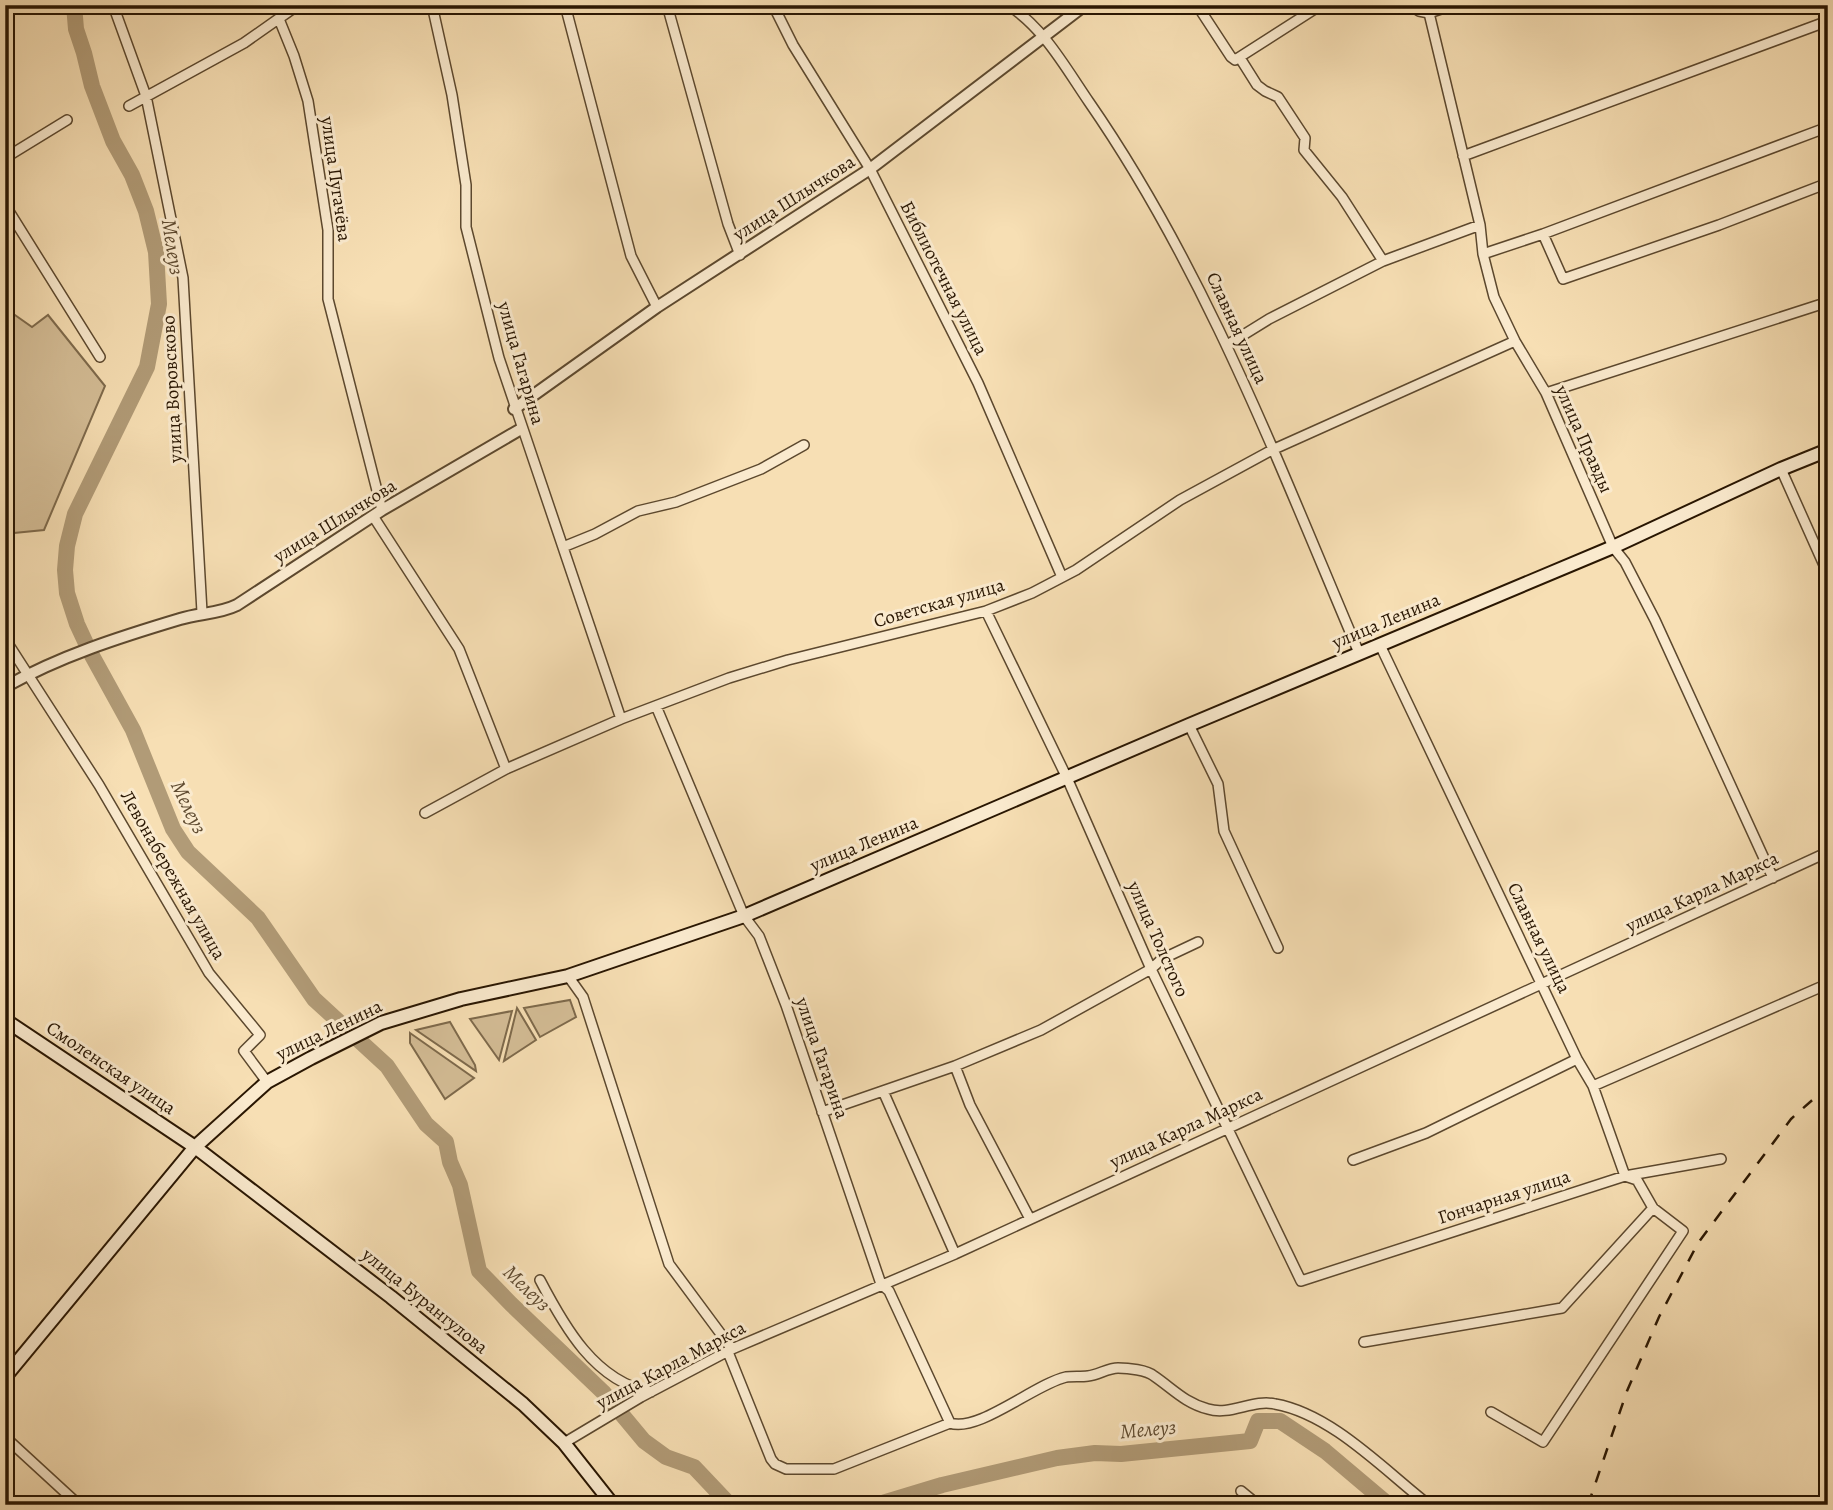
<svg xmlns="http://www.w3.org/2000/svg" width="1833" height="1510" font-family="Alegreya,serif">
  <style>
    .green { fill: #d4bd96; stroke: #7e6a4c; stroke-width: 2 }
    .lines { fill: none; stroke-linecap: round; stroke-linejoin: round }
    .river { stroke: #b19b77; stroke-width: 16 }
    .minor-casing { stroke: #5c482e; stroke-width: 12 }
    .tertiary-casing { stroke: #5c482e; stroke-width: 14 }
    .secondary-casing { stroke: #291602; stroke-width: 16 }
    .minor { stroke: #faeace; stroke-width: 9 }
    .tertiary { stroke: #faeace; stroke-width: 10 }
    .secondary { stroke: #faeace; stroke-width: 12 }
    .rail { stroke: #291602; stroke-width: 2.5; stroke-dasharray: 12 12; stroke-linecap: butt }
    .labels { text-anchor: middle; dominant-baseline: central; stroke-width: 6; stroke-linejoin: round; paint-order: stroke }
    .street-label { font-size: 19px; fill: #291602; stroke: #faeace }
    .water-label { font-size: 21px; font-style: italic; fill: #5f4b31; stroke: #faeace }
  </style>
  <rect width="100%" height="100%" fill="#f7dfb4"/>
  <filter id="stains"><feTurbulence type="fractalNoise" baseFrequency=".00286" numOctaves="4"/><feColorMatrix values="0 0 0 0 .2 0 0 0 0 .09 0 0 0 0 .02 0 0 0 .5 -.17"/></filter>
  <radialGradient id="worn" r=".72"><stop offset=".6" stop-color="#630" stop-opacity="0"/><stop offset="1" stop-color="#630" stop-opacity=".3"/></radialGradient>
  <path class="green" d="M5,308L32,327L48,315L105,386L44,530L14,533L5,540Z
    M570,1000L576,1017L540,1037L524,1008Z
    M517,1008L536,1040L504,1061Z
    M512,1011L499,1060L470,1019Z
    M450,1022L475,1065L476,1071L416,1030Z
    M410,1033L474,1078L445,1099L410,1043Z"/>
  <g class="lines">
    <path class="river" d="M74,5L76,29L84,53L92,86L113,141L132,175L146,211L156,252L159,304L147,367L75,514L67,546L65,570L67,593L77,624L90,652L133,730L173,829L188,852L258,918L314,999L387,1066L426,1124L446,1142L450,1162L460,1185L479,1271L511,1304L604,1393L644,1441L666,1457L694,1467L730,1505
      M876,1505L942,1485L1057,1458L1095,1453L1121,1454L1250,1441L1258,1421H1280L1325,1451L1389,1505"/>
    <g class="minor-casing">
      <path id="minor" d="M113,5L146,96L183,278L202,612
        M432,5L452,95L466,185V227L499,358L621,719
        M565,5L631,256L657,307
        M667,5L728,224L740,255
        M773,5L793,45L870,169L978,383L1062,577
        M1008,5C1044,28 1065,67 1089,102C1206,271 1279,465 1359,653
        M1197,5L1231,57L1235,60L1321,5
        M1410,5L1419,11L1429,13L1480,225L1483,254L1494,297L1515,341L1546,393L1613,547L1625,562L1655,620L1773,878
        M1429,13L1453,5
        M279,19L294,56L308,101L328,230V299L382,510
        M1240,58L1257,85L1265,91L1278,97L1305,138L1304,150L1342,197L1383,261
        M129,106L244,43L298,5
        M1463,156L1828,21
        M5,158L67,120
        M5,205L100,357
        M1543,234L1563,279L1719,225L1828,183
        M1483,254L1543,234L1828,127
        M1227,345L1269,319L1383,261L1480,225
        M1546,393L1828,302
        M1781,469L1828,574
        M373,516L459,649L506,769
        M563,547L595,534L638,511L676,502L761,469L804,445
        M986,611L1067,778L1151,969L1301,1281L1625,1176L1721,1159
        M5,639L99,785L209,973L260,1035L244,1051L267,1082
        M1380,645L1577,1059L1593,1086L1625,1176L1637,1180L1653,1208L1683,1231L1543,1442L1491,1412
        M656,706L744,916L759,936L786,1005L881,1284L889,1291L950,1423
        M1189,725L1218,784L1224,831L1278,948
        M425,813L506,769L621,719L729,678L788,660L986,611L1032,593L1076,570L1180,500L1272,450L1515,341
        M568,976L583,997L669,1264L732,1349
        M955,1066L970,1105L1030,1219
        M1593,1086L1823,986
        M883,1091L955,1254
        M822,1112L955,1066L1041,1030L1151,969L1162,959L1198,942
        M1353,1160L1426,1133L1577,1059
        M540,1280C564,1326 595,1382 651,1392
        M1364,1342L1562,1308L1653,1208
        M728,1352L771,1459L775,1464L786,1469H834L950,1423
        M950,1423C978,1433 1035,1384 1066,1377C1073,1376 1081,1377 1088,1376C1098,1375 1108,1368 1118,1368C1128,1368 1147,1370 1154,1376C1173,1389 1185,1403 1208,1409C1230,1416 1253,1399 1275,1404C1332,1414 1385,1471 1429,1505
        M5,1437L79,1505
        M564,1443L641,1397L732,1349L955,1254L1828,852
        M1241,1491L1258,1505"/>
    </g>
    <g class="tertiary-casing">
      <path id="tertiary" d="M514,409L657,307L870,169L1085,5
        M5,687C60,656 120,637 180,619C199,613 219,614 237,605L382,510L521,429"/>
    </g>
    <g class="secondary-casing">
      <path id="secondary" d="M5,1020L195,1147L391,1297L523,1404L564,1443L613,1505
        M5,1377L195,1147L267,1082L311,1058L381,1023L461,999L568,976L744,916L1189,725L1613,547L1781,469L1828,450"/>
    </g>
    <use href="#minor" class="minor"/>
    <use href="#tertiary" class="tertiary"/>
    <use href="#secondary" class="secondary"/>
    <path class="rail" d="M1588,1505L1627,1391L1659,1317L1698,1243L1791,1119L1828,1086"/>
  </g>
  <g class="labels">
    <g class="street-label">
      <text transform="translate(336 179) rotate(82)">улица Пугачёва</text>
      <text transform="translate(794 198) rotate(-33)">улица Шлычкова</text>
      <text transform="translate(944 278) rotate(63)">Библиотечная улица</text>
      <text transform="translate(1237 328) rotate(65)">Славная улица</text>
      <text transform="translate(521 363) rotate(74)">улица Гагарина</text>
      <text transform="translate(172 389) rotate(-93)">улица Воровсково</text>
      <text transform="translate(1584 439) rotate(66)">улица Правды</text>
      <text transform="translate(335 521) rotate(-32)">улица Шлычкова</text>
      <text transform="translate(939 603) rotate(-16)">Советская улица</text>
      <text transform="translate(1386 621) rotate(-23)">улица Ленина</text>
      <text transform="translate(864 844) rotate(-23)">улица Ленина</text>
      <text transform="translate(173 875) rotate(60)">Левонабережная улица</text>
      <text transform="translate(1702 892) rotate(-25)">улица Карла Маркса</text>
      <text transform="translate(1539 938) rotate(64)">Славная улица</text>
      <text transform="translate(1158 939) rotate(66)">улица Толстого</text>
      <text transform="translate(329 1030) rotate(-26)">улица Ленина</text>
      <text transform="translate(822 1058) rotate(71)">улица Гагарина</text>
      <text transform="translate(111 1068) rotate(34)">Смоленская улица</text>
      <text transform="translate(1186 1128) rotate(-25)">улица Карла Маркса</text>
      <text transform="translate(1504 1197) rotate(-18)">Гончарная улица</text>
      <text transform="translate(425 1301) rotate(39)">улица Бурангулова</text>
      <text transform="translate(671 1365) rotate(-28)">улица Карла Маркса</text>
    </g>
    <g class="water-label">
      <text transform="translate(173 247) rotate(81)">Мелеуз</text>
      <text transform="translate(189 807) rotate(64)">Мелеуз</text>
      <text transform="translate(527 1288) rotate(44)">Мелеуз</text>
      <text transform="translate(1148 1429) rotate(-5)">Мелеуз</text>
    </g>
  </g>
  <rect width="1833" height="1510" fill="none" stroke="#f7dfb4" stroke-width="28"/>
  <rect x="7" y="7" width="1819" height="1496" fill="none" stroke="#291602" stroke-width="3.5"/>
  <rect x="14" y="14" width="1805" height="1482" fill="none" stroke="#291602" stroke-width="2"/>
  <rect width="100%" height="100%" filter="url(#stains)"/>
  <rect width="100%" height="100%" fill="url(#worn)"/>
</svg>
